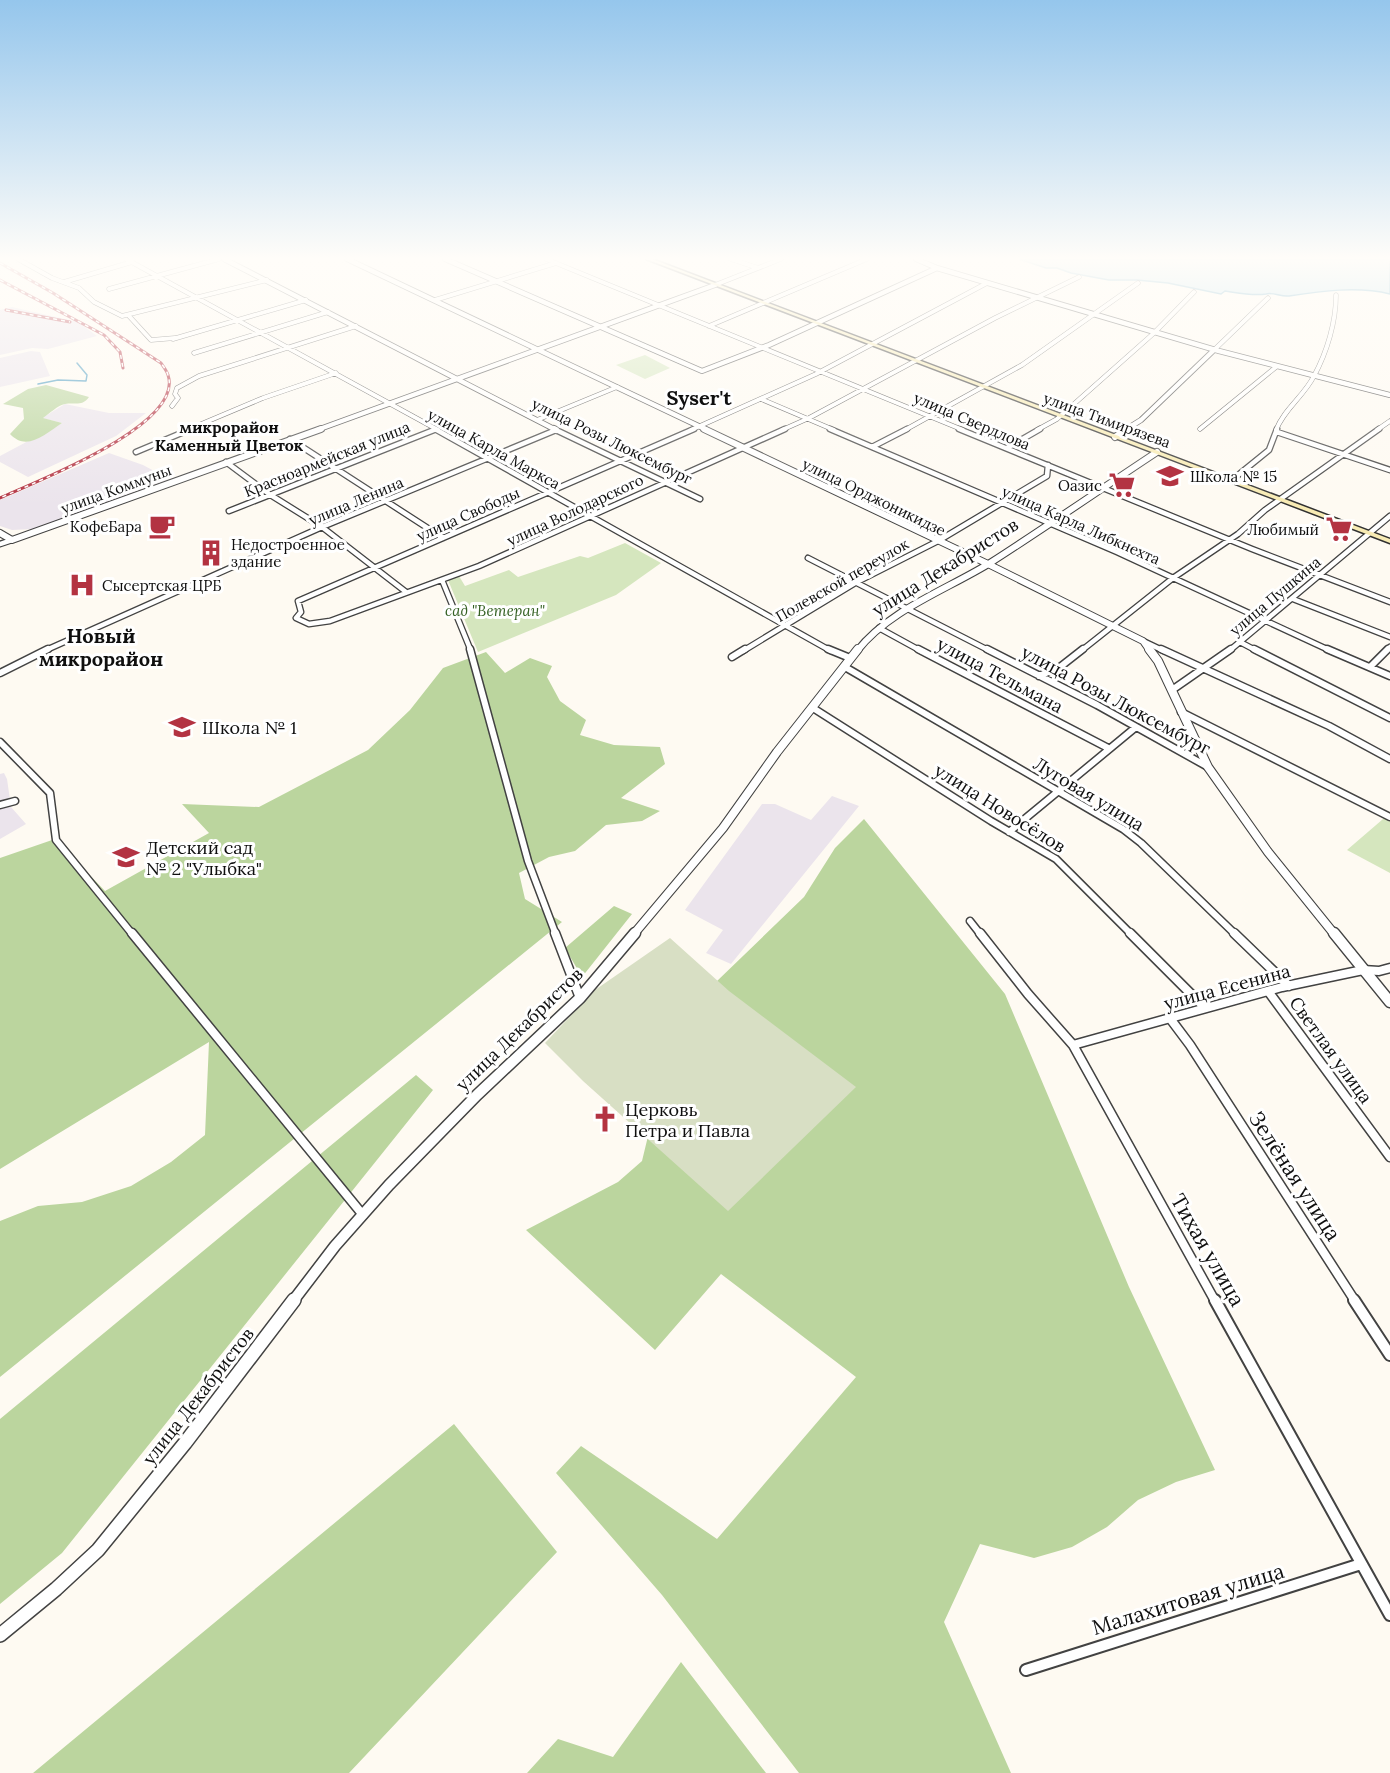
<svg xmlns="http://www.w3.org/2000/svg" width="1390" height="1773" font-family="Lora,serif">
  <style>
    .industrial { fill: #ebe4ec }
    .green { fill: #d5e6be }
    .forest { fill: #bbd59e }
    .cemetery { fill: #d8dfc4 }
    .water { fill: #bae0f1; stroke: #489ac1; stroke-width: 1.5 }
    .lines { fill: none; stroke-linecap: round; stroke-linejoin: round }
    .stream { stroke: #489ac1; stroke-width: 1.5 }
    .minor-far4-casing { stroke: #424242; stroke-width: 5 }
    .minor-far3-casing { stroke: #424242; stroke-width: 7 }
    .minor-far2-casing { stroke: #424242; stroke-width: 9 }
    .minor-far1-casing { stroke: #424242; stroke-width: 11 }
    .minor-casing { stroke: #424242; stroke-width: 14 }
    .tertiary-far4-casing { stroke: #424242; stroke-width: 6 }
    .tertiary-far3-casing { stroke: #424242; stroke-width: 8 }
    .tertiary-far2-casing { stroke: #424242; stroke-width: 10 }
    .tertiary-far1-casing { stroke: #424242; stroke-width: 13 }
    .tertiary-casing { stroke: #424242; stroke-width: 16 }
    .secondary-casing { stroke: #313131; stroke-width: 3 }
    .minor-far4 { stroke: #fff; stroke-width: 4 }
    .minor-far3 { stroke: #fff; stroke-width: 4.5 }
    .minor-far2 { stroke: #fff; stroke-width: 6 }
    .minor-far1 { stroke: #fff; stroke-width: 8 }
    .minor { stroke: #fff; stroke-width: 10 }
    .tertiary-far4 { stroke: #fff; stroke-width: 4.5 }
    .tertiary-far3 { stroke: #fff; stroke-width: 6 }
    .tertiary-far2 { stroke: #fff; stroke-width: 8 }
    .tertiary-far1 { stroke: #fff; stroke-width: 10 }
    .tertiary { stroke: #fff; stroke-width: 13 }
    .secondary { fill: #f8ebb3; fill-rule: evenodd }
    .rail-casing { stroke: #b33342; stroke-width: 3 }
    .rail { stroke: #fff; stroke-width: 1.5; stroke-dasharray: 4; stroke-linecap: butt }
    .labels { text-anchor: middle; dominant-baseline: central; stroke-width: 6; stroke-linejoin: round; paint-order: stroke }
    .far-street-label { font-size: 15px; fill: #0f0f0f; stroke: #fff }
    .far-poi-label { font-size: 15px; fill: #0f0f0f; stroke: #fff; text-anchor: start }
    .far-park-label { font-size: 15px; font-style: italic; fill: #356124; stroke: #fff }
    .far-neighbourhood-label { font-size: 16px; font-weight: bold; fill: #0f0f0f; stroke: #fff }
    .street-label { font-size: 18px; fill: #0f0f0f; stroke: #fff }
    .poi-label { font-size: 18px; fill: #0f0f0f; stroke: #fff; text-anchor: start }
    .far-district-label { font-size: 20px; font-weight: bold; fill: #0f0f0f; stroke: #fff }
    .neighbourhood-label { font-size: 20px; font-weight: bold; fill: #0f0f0f; stroke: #fff }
    .near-street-label { font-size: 21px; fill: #0f0f0f; stroke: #fff }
  </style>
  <rect width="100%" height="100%" fill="#fefaf2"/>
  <path class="industrial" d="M12,307L78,322L97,336L48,349L32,348L0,355V310Z
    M31,351L40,352L50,376L0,387V358Z
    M65,404L109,413H146L116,436L28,477L0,462V456L62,423L42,418Z
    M109,453L143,465L169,479L33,529L12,530L0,526V500Z
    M4,773L7,779L11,807L26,824L0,839V774Z
    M832,796L859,806L731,964L706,953L723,930L685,910L762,804H775L811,820Z"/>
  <path class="green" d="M645,355L670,368L645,379L616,365Z
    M625,543L661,563L616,595L478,652L448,580L459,576L465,586L509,570L518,577L580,556L588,558Z
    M1390,813V873L1347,850Z"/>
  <path class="forest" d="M46,385L89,397C82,407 75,402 65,404C58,405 49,414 43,418L62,423C45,434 27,452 10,434L24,419L23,408L3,404L28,389Z
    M486,652L505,673L530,658L552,666L547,677L560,701L586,720L580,735L614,745L660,747L665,764L621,798L660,811L642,821L606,825L575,851L549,857L519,873L525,899L562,922L0,1377V1221L38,1206L82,1202L131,1186L171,1162L205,1135L209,1042L0,1169V858L55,839L105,891L209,833L182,804L259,807L368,750L410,710L443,668Z
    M864,819L1005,994L1129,1287L1215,1470L1176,1482L1138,1500L1107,1527L1072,1547L1034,1558L980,1544L944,1622L1011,1773H799L662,1595L556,1473L581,1446L717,1539L856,1377L721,1274L655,1350L526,1230L618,1182L642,1161L649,1132L716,982L804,897L835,848Z
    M614,906L632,914L582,977L565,948Z
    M416,1075L433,1090L62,1553L0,1604V1419Z
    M454,1424L557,1552L349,1773H33Z
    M681,1662L766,1773H527L558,1739L613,1757Z"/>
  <path class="cemetery" d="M670,938L729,991L856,1087L728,1211L583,1081L545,1043L595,990Z"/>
  <path class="water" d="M1019,259H1390V294C1358,286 1321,291 1289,296C1281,297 1273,292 1266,294C1252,296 1239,293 1225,291L1221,294L1168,283L1137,280H1109L1071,273L1057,268H1046Z"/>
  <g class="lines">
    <path class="stream" d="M38,384L58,380L86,381L87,375L77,363"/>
    <g class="minor-far4-casing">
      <path id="minor-far4" d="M18,259L52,278L79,288L94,302L122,316L267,280
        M126,259L438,430
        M546,259L963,430
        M731,259L758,268
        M64,282L132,262
        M715,285L781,259
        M109,289L219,259
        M435,300L556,263
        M129,316L151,340L175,338
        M709,326L867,259
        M173,339L306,300
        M1214,350L1268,298
        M194,353L328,312
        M761,399L834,430
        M172,406L178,398L175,394L177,388L199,376L356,326
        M537,420L617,387
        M1200,429L1276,367
        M187,430L263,398L336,373
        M691,430L816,374L987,283
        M782,430L809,418L995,318L1079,277
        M905,430L1022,365L1138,283
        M1037,430L1057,419L1154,333L1194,292
        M1276,430C1284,409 1304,396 1314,376C1327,352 1336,322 1336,295
        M1377,430L1390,421"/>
    </g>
    <g class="minor-far3-casing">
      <path id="minor-far3" d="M435,429L831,651
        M694,429L298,601L301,612L296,618L309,624L330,621L479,566L785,429
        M830,429L1117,552L1331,651
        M959,429L1252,549L1390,602
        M1277,432L1390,470
        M290,439L443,538
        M872,447L907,429
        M1007,448L1040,429
        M136,452L191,429
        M226,462L269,494L322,527L406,592
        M1232,480L1269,450L1277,429
        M229,511L434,430
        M0,544L12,540
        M808,558L990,651
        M442,580L471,651
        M1293,599L1390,637
        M879,628L921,651
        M1143,641L1164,651
        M1240,642L1257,651
        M44,651L322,527L556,430L700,499
        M743,651L855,583L938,541L1047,476L1048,465
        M1081,651L1173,578L1238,534L1265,510L1379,429
        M1229,651L1390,516
        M1386,651L1390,647"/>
    </g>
    <g class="minor-far2-casing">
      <path id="minor-far2" d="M470,649L528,861L556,935
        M828,649L850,658
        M918,649L1108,748
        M987,649L1097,705L1208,767
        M1161,649L1329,726L1390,759
        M1254,649L1390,718
        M1327,649L1390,676
        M732,657L745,649
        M1371,666L1388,649
        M845,667L1123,829L1141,843L1236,935
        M0,673L48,649
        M1039,676L1060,667L1083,649
        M1172,690L1231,649
        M813,708L991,821L1056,859L1132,935
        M1181,712L1390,817
        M0,742L50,793L56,840L133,935
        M0,805L15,801
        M1009,832L1136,727
        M970,921L981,935"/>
    </g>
    <g class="minor-far1-casing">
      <path id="minor-far1" d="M132,933L363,1215
        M555,933L580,998
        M980,933L1028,994L1073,1045L1215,1301
        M1130,933L1204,1007
        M1234,933L1289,986
        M1268,991L1390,1157
        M1169,1017L1190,1045L1355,1301
        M1073,1045L1282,987L1363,970L1379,971L1390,968"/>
    </g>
    <g class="minor-casing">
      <path id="minor" d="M1215,1300L1390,1615
        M1354,1300L1390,1355
        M1026,1670L1361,1564"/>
    </g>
    <g class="tertiary-far4-casing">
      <path id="tertiary-far4" d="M224,259L556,430
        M347,259L707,430
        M445,259L702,371L769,345L937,268
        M916,259L937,268L1219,351L1390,395
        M317,430L715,285
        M1125,430L1141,420L1214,350"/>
    </g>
    <g class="tertiary-far3-casing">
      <path id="tertiary-far3" d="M554,429L556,430
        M704,429L988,564L1143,641L1150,651
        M1115,437L1128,429
        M0,533L12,540L321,429
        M857,651C889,610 946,590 990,563C1046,527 1101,489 1157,452"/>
    </g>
    <g class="tertiary-far2-casing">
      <path id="tertiary-far2" d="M1149,649L1158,661L1208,767L1268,852L1335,935
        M633,935L723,828L777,752L858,649"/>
    </g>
    <g class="tertiary-far1-casing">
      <path id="tertiary-far1" d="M1334,933L1390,1002
        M293,1301L335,1246L389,1185L477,1095L580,998L635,933"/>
    </g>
    <g class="tertiary-casing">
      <path id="tertiary" d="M0,1635L56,1589L98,1550L185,1443L294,1300"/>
    </g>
    <g class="secondary-casing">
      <path id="secondary" d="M646,259H652L1390,539V543Z"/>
    </g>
    <use href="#minor-far4" class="minor-far4"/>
    <use href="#minor-far3" class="minor-far3"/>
    <use href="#minor-far2" class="minor-far2"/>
    <use href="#minor-far1" class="minor-far1"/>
    <use href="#minor" class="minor"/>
    <use href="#tertiary-far4" class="tertiary-far4"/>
    <use href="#tertiary-far3" class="tertiary-far3"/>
    <use href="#tertiary-far2" class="tertiary-far2"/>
    <use href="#tertiary-far1" class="tertiary-far1"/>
    <use href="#tertiary" class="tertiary"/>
    <use href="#secondary" class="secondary"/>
    <g class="rail-casing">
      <path id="rail" d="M0,263L53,293L161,363C163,366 167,371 168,375C185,425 35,482 0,498
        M0,280L104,335L120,352L123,368
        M6,310L70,322"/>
    </g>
    <use href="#rail" class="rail"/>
  </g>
  <linearGradient id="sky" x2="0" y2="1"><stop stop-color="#95c6ec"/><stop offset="0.51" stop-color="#fffdf9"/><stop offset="1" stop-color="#fffdf9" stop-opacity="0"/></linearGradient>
  <rect width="1390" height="507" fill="url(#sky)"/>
  <defs>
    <g id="school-bare" transform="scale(2.07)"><path d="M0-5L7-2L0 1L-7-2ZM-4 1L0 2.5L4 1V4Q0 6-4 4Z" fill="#b33342" stroke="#fff" stroke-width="2.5" paint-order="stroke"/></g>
    <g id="supermarket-bare" transform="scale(2.07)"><path d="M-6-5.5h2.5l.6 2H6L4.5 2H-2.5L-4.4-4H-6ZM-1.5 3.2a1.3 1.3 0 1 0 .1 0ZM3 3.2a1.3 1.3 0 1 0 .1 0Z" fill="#b33342" stroke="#fff" stroke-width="2.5" paint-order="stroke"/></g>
    <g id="cafe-bare" transform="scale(2.07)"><path d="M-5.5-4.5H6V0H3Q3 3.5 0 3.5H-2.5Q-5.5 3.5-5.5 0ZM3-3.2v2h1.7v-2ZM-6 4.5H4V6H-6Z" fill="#b33342" stroke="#fff" stroke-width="2.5" paint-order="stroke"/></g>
    <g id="building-bare" transform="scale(2.07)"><path d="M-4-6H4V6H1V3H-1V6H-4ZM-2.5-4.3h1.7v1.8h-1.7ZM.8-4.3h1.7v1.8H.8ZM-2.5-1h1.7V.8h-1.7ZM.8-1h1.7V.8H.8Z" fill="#b33342" stroke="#fff" stroke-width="2.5" paint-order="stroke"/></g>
    <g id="hospital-bare" transform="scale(2.07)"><path d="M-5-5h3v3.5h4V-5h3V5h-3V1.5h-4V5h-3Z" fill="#b33342" stroke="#fff" stroke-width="2.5" paint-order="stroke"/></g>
    <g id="church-bare" transform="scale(2.07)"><path d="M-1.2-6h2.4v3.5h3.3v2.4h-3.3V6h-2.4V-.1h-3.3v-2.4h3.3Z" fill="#b33342" stroke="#fff" stroke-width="2.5" paint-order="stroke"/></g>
  </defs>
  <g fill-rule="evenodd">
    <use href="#school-bare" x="1170" y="476"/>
    <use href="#supermarket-bare" x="1122" y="485"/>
    <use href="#cafe-bare" x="162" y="526"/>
    <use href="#supermarket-bare" x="1339" y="529"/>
    <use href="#building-bare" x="211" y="553"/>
    <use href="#hospital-bare" x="82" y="585"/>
    <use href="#school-bare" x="182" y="727"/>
    <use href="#school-bare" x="126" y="857"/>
    <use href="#church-bare" x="605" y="1119"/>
  </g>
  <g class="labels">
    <g class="far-street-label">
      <text transform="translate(1107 420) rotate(20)">улица Тимирязева</text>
      <text transform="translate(972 421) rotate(23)">улица Свердлова</text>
      <text transform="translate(612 441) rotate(26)">улица Розы Люксембург</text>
      <text transform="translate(494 449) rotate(29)">улица Карла Маркса</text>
      <text transform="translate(327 459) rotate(-22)">Красноармейская улица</text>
      <text transform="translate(116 489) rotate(-20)">улица Коммуны</text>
      <text transform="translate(874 497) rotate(26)">улица Орджоникидзе</text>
      <text transform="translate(356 501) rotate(-23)">улица Ленина</text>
      <text transform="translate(575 510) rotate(-25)">улица Володарского</text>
      <text transform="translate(468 514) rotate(-24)">улица Свободы</text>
      <text transform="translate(1081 525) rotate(24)">улица Карла Либкнехта</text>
      <text transform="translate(842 580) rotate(-30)">Полевской переулок</text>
      <text transform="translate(1275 596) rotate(-40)">улица Пушкина</text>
    </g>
    <g class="far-poi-label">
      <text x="1190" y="476">Школа № 15</text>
      <text x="1102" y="485" text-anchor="end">Оазис</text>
      <text x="142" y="526" text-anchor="end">КофеБара</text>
      <text x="1319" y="529" text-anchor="end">Любимый</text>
      <text x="231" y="544">Недостроенное<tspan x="231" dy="17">здание</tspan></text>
      <text x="102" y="585">Сысертская ЦРБ</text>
    </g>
    <g class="far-park-label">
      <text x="495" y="610">сад "Ветеран"</text>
    </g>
    <g class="far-neighbourhood-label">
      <text x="229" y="427">микрорайон<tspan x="229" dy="18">Каменный Цветок</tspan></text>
    </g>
    <g class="street-label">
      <text transform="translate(945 567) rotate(-32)">улица Декабристов</text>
      <text transform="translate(1000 675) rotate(28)">улица Тельмана</text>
      <text transform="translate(1116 700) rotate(28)">улица Розы Люксембург</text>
      <text transform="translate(1089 794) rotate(31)">Луговая улица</text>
      <text transform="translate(1000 808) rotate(32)">улица Новосёлов</text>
      <text transform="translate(1227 987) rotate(-15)">улица Есенина</text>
      <text transform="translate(519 1029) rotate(-44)">улица Декабристов</text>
      <text transform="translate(1331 1050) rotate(54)">Светлая улица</text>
      <text transform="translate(198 1396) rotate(-52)">улица Декабристов</text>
    </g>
    <g class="poi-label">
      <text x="202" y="727">Школа № 1</text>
      <text x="146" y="847">Детский сад<tspan x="146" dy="21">№ 2 "Улыбка"</tspan></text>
      <text x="625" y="1109">Церковь<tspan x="625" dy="21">Петра и Павла</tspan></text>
    </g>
    <g class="far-district-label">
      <text x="699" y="397">Syser't</text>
    </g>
    <g class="neighbourhood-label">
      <text x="101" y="635">Новый<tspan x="101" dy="23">микрорайон</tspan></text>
    </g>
    <g class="near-street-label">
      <text transform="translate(1295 1176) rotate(57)">Зелёная улица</text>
      <text transform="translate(1208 1250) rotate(60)">Тихая улица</text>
      <text transform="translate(1188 1599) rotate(-17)">Малахитовая улица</text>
    </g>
  </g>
</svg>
